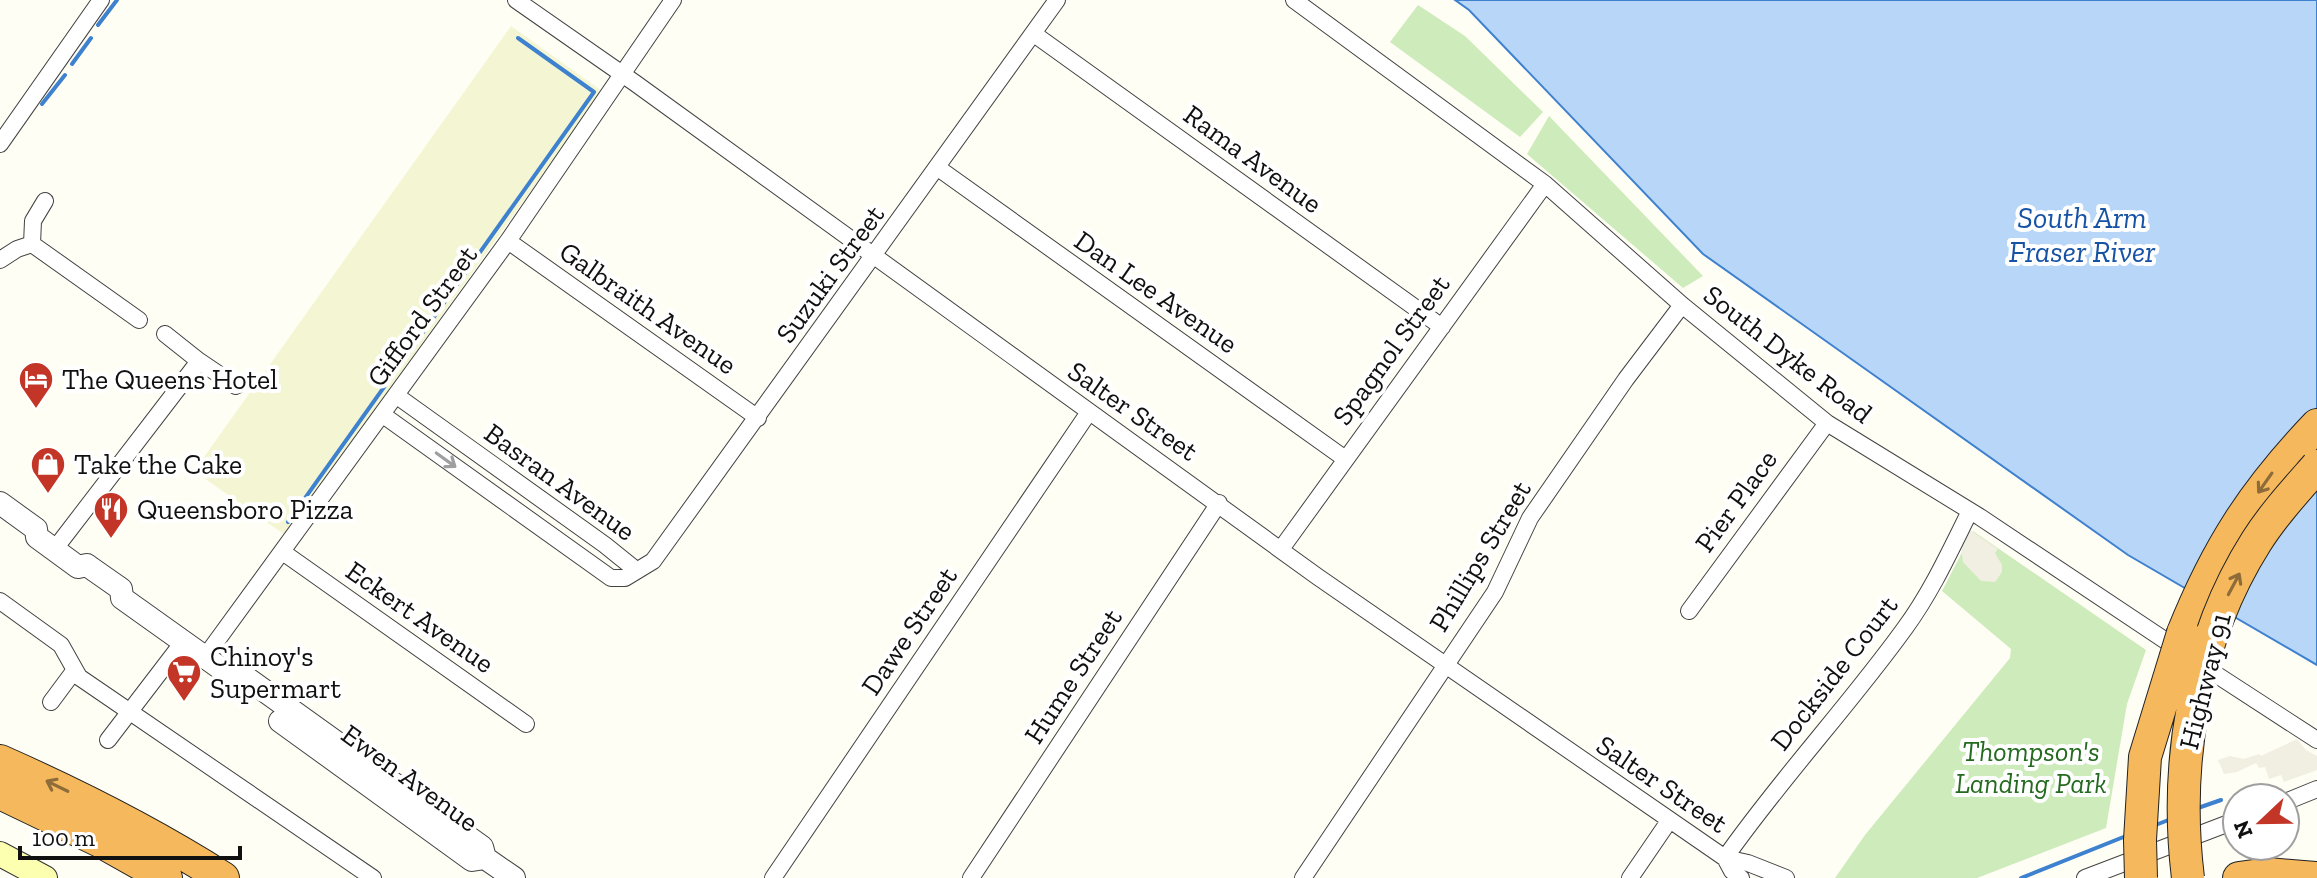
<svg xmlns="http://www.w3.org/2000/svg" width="2317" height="878" font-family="'Zilla Slab',serif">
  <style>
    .farmland { fill: #f4f6d3 }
    .green { fill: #ceebbc }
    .plaza { fill: #f1efe1 }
    .water { fill: #b8d6f7; stroke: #3e81cf; stroke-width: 2 }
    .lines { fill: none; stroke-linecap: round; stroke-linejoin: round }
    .stream { stroke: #3e81cf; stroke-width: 4 }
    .minor-casing { stroke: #434343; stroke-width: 18 }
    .tertiary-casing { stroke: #434343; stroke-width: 24 }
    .secondary-casing { stroke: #323232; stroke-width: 26 }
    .motorway-casing { stroke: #212121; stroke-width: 34 }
    .minor { stroke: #fff; stroke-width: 16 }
    .tertiary { stroke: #fff; stroke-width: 22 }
    .secondary { stroke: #fcffaf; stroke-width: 24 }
    .motorway { stroke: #f5b85c; stroke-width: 32 }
    .motorway-bridge-casing { stroke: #212121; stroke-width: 34; stroke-linecap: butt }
    .motorway-bridge { stroke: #f5b85c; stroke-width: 32 }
    .oneway { stroke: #9f9f9f }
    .oneway2 { stroke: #8e6c3a }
    .labels { text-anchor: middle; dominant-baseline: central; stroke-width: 8; stroke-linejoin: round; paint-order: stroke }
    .street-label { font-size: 28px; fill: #101010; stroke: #fff }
    .poi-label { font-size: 28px; fill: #101010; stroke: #fff; text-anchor: start }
    .park-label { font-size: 28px; font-style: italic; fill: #246a1f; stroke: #fff }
    .water-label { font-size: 30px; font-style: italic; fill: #1753a5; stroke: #fff }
  </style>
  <rect width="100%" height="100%" fill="#fffef4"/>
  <path class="farmland" d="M511,26L602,91L285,535L194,471Z"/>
  <path class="green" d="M1418,5L1465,36L1543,112L1520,137L1390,42Z
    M1549,116L1703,276L1683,288L1527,154Z
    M1973,531L2146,650L2127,704L2106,828L1977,878H1835L1865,835L2010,658L2011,649L1942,591Z"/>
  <path class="plaza" d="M1970,530L1998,549L1995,553L2002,565V572L1995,582L1981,581L1963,562L1961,547Z
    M2297,739L2306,750L2317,756V770L2284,782L2281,775L2269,779L2265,767L2259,768L2256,763L2237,772L2224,774L2218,760L2230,756L2244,759L2259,754L2261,756Z"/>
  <path class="water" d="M1455,0H2317V665L2128,555L1703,254L1469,10Z"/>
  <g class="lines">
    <path class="stream" d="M98,25L117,0
      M72,64L91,38
      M42,104L65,75
      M288,522L594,92L518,38
      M2198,808L2221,800
      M2153,826L2171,819
      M2021,878L2126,836"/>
    <g class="minor-casing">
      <path id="minor" d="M516,0L635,83L1318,577L1725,858L1748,863L1786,878
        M1294,0L1545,184L1682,305L1827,423L1980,517L2181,651
        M1034,34L1442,327
        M0,144L101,0
        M938,168L1344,458
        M508,241L758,418
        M32,244L33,221L45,201
        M0,260L17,249L32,244L139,320
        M199,361L236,386
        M397,396L605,545L636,570
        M383,415L611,578H625L653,561L1057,0
        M1281,549L1545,184
        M54,550L199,361L165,334
        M284,553L526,724
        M0,601L61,645L79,677L373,878
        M1689,611L1827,423
        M205,657L508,241L673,0
        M2200,664L2317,740
        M51,702L74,671
        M108,740L183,642
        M2285,802L2317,789
        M1725,858C1781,778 1848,707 1905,628C1932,591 1950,551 1970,511
        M1725,858L1732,871L1741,878
        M773,878L1089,412
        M971,878L1219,503
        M1303,878L1495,592L1530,518L1626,379L1682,305
        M1630,878L1669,821
        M2085,878L2237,820"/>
    </g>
    <g class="tertiary-casing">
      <path id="tertiary" d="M0,503L36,529L37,537L78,567L87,565L91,568L121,589L122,598L230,675L241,674L482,847L485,858L514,878
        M280,721L472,860L485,858"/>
    </g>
    <g class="secondary-casing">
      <path id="secondary" d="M0,854L45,878"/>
    </g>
    <g class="motorway-casing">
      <path id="motorway" d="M2183,633C2217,548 2254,491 2317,425
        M0,761C77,795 152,833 223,878
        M0,793L100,841L166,878
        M2239,878L2268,874L2315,878"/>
    </g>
    <use href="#minor" class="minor"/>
    <use href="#tertiary" class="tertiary"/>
    <use href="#secondary" class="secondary"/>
    <use href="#motorway" class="motorway"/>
    <g class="motorway-bridge-casing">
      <path id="motorway-bridge" d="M2141,878L2140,840L2145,757L2183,633
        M2188,878C2174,764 2194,640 2256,542C2273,515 2296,490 2317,466"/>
    </g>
    <use href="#motorway-bridge" class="motorway-bridge"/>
  </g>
  <defs><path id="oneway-shaft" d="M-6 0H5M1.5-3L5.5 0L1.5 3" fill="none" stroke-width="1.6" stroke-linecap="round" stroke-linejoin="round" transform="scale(2)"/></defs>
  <use class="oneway" href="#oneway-shaft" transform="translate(446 460) rotate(36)"/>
  <g class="oneway2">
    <use href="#oneway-shaft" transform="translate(2265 483) rotate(125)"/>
    <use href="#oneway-shaft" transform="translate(2234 584) rotate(-62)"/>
    <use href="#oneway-shaft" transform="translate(57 786) rotate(-154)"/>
  </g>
  <defs>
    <g id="hotel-pin" transform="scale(1.8)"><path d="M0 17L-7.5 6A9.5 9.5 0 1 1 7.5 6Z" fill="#c33526" stroke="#fff"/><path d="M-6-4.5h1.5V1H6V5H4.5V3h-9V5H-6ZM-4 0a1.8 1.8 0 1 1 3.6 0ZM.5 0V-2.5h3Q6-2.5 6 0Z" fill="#fff"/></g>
    <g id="shop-pin" transform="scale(1.8)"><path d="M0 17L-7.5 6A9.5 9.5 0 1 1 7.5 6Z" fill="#c33526" stroke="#fff"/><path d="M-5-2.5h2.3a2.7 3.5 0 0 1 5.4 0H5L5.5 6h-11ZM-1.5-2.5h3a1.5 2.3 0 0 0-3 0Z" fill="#fff"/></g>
    <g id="restaurant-pin" transform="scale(1.8)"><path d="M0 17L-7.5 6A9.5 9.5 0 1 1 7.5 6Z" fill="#c33526" stroke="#fff"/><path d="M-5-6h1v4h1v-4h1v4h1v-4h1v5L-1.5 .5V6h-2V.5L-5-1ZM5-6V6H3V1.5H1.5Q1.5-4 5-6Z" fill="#fff"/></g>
    <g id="supermarket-pin" transform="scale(1.8)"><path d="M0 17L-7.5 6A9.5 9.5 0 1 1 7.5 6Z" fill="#c33526" stroke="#fff"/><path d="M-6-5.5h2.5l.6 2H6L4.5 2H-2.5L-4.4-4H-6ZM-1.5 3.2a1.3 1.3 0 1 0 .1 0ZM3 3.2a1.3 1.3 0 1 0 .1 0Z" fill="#fff"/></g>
  </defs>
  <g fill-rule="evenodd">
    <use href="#hotel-pin" x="36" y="379"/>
    <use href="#shop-pin" x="48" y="464"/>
    <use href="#restaurant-pin" x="111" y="509"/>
    <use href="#supermarket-pin" x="184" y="672"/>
  </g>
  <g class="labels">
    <g class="street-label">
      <text transform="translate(1253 159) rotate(36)">Rama Avenue</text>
      <text transform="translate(830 274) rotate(-54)">Suzuki Street</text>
      <text transform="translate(1156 292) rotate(35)">Dan Lee Avenue</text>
      <text transform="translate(648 308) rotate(35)">Galbraith Avenue</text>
      <text transform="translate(422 316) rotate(-54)">Gifford Street</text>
      <text transform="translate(1391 350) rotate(-54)">Spagnol Street</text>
      <text transform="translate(1788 354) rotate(38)">South Dyke Road</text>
      <text transform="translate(1133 411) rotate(35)">Salter Street</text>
      <text transform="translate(560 482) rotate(36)">Basran Avenue</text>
      <text transform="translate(1736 501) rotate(-54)">Pier Place</text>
      <text transform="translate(1480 556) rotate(-59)">Phillips Street</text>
      <text transform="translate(420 617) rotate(35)">Eckert Avenue</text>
      <text transform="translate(909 631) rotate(-56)">Dawe Street</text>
      <text transform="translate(1834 673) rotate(-52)">Dockside Court</text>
      <text transform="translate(1073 676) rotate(-57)">Hume Street</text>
      <text transform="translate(2205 681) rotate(-76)">Highway 91</text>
      <text transform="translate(410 778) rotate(36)">Ewen Avenue</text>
      <text transform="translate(1662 784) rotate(34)">Salter Street</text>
    </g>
    <g class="poi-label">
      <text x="62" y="379">The Queens Hotel</text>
      <text x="74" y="464">Take the Cake</text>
      <text x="137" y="509">Queensboro Pizza</text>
      <text x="210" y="656">Chinoy's<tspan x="210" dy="32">Supermart</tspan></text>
    </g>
    <g class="park-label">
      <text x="2031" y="751">Thompson's<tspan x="2031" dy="32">Landing Park</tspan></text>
    </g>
    <g class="water-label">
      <text x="2082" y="218">South Arm<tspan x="2082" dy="34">Fraser River</tspan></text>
    </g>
  </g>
  <g transform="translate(2261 822) rotate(248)"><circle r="38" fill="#ffffff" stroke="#9f9f9f" stroke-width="2"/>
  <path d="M0-6L14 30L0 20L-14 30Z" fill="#c33526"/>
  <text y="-12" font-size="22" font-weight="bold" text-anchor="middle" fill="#101010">N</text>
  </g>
  <path d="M20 846v12h220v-12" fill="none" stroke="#101010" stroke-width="4"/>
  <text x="32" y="846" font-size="24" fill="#101010" stroke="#ffffff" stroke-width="6" paint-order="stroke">100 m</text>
</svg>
